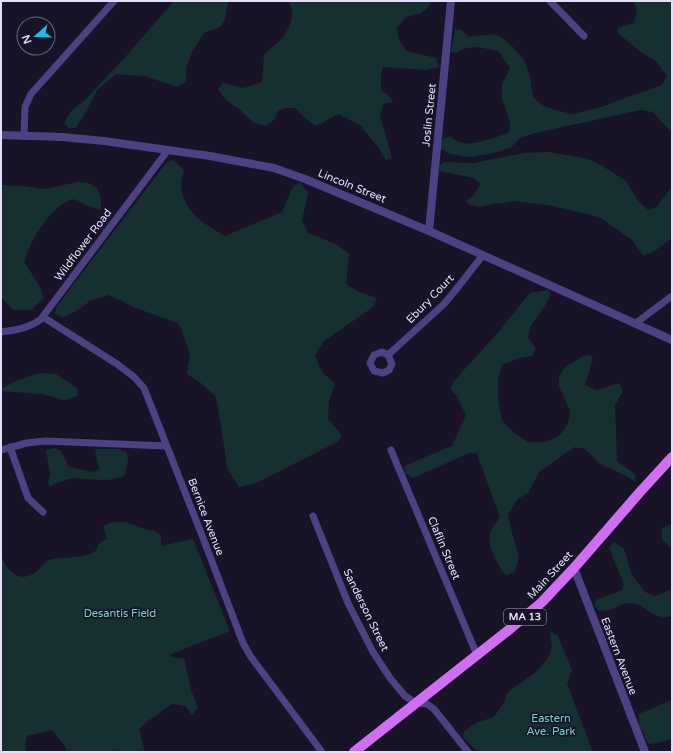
<svg xmlns="http://www.w3.org/2000/svg" width="673" height="753" font-family="'Varela Round',sans-serif">
  <style>
    .green { fill: #163032 }
    .lines { fill: none; stroke-linecap: round; stroke-linejoin: round }
    .minor { stroke: #4c4283; stroke-width: 7 }
    .tertiary { stroke: #4c4283; stroke-width: 8 }
    .primary { stroke: #d06ef2; stroke-width: 10 }
    .labels { text-anchor: middle; dominant-baseline: central; stroke-width: 3.5; stroke-linejoin: round; paint-order: stroke }
    .shield { fill: #191328; stroke: #a7a0bc; stroke-width: 1 }
    .shield-label { font-size: 10px; font-weight: bold; fill: #e4ddfc }
    .street-label { font-size: 11px; fill: #e4ddfc; stroke: #191328 }
    .park-label { font-size: 11px; fill: #6ed7c9; stroke: #191328 }
  </style>
  <rect width="100%" height="100%" fill="#191328"/>
  <path class="green" d="M174,1H228L225,20L220,27L204,33L192,52L186,68V82L178,87L144,76L116,74L97,90L86,112L76,128H69L64,123L72,110L85,100L127,55Z
    M288,1H432L428,7L421,13L406,17L397,28L399,40L406,51L436,58L439,67L426,70L383,67L381,74V90L390,97L393,102L384,104L380,115L392,158L386,160L378,147L360,125L339,114L316,126L306,119L295,108H286L278,111L274,120L266,126L254,123L239,109L226,100L218,89L223,83L243,88L262,82L264,55C270,48 280,42 285,34C292,25 295,10 288,1Z
    M633,1H672V133L653,112L640,110L535,133L520,138L510,148L494,153L469,157L450,154L441,149L442,139L451,136C453,138 456,141 459,142C470,147 499,137 509,132L510,121L502,99V84L510,68L498,51L478,47L465,48L456,53L451,52L455,29L461,30L469,37L494,34L501,37L513,47L524,60L530,77L533,97L542,105L558,111L573,114L598,108L662,85L667,76L655,60L642,53L619,34L617,28L634,23L637,10Z
    M548,152L583,158L596,162L626,181L639,202L648,210L656,207L672,187V238L653,252L643,256L632,240L599,217L548,205L515,201L493,204L478,207L468,204L467,200C474,197 477,191 480,184L474,178L440,171L439,166L444,162L474,163L524,153Z
    M173,160L184,170C183,174 181,180 181,185C183,212 204,224 225,236L282,212L293,187L300,182L308,193L302,220L308,233L336,244L349,254L346,284L359,292L377,298L373,307L323,342L315,356L322,372L335,384L329,401L328,419L342,435L339,441L256,483L239,487L227,468L222,432L216,397L201,383L187,374L190,354L182,331L177,323L136,308L109,295L91,300L78,310L63,318L55,314L57,306L166,163Z
    M78,182L88,183L97,188L101,199V210L88,206L74,199C69,201 63,203 60,206C43,220 30,241 24,262L39,285L44,298L31,310H13L1,297V185L24,186L44,189Z
    M548,290L551,294L544,307L530,327L528,338L536,348L532,356L520,358L503,364L498,377V399L502,420L514,433L528,442H546L559,436L568,424L570,411L559,386V376L564,368L584,356L590,355L593,358L585,385L597,390L619,383L623,391L615,405L617,461L635,474V482L626,476L600,464L585,449L575,447L539,472L528,493L518,499L508,514L511,529L519,557L515,571L506,576C499,567 486,545 490,533C492,527 497,522 500,517L477,454L469,453L413,478L405,473L404,466L452,446L466,415L457,397L450,388L454,381L495,336L530,293Z
    M42,373L56,374L77,388L78,396L64,400L42,394L1,391V389C14,381 27,376 42,373Z
    M55,448L61,451L69,467L92,472L99,470L95,449H119L127,453L128,463L124,476C106,484 88,477 70,479C63,480 56,483 50,487L48,483L50,474L46,450Z
    M112,522H125L142,528L155,531L161,536V546L193,539L230,631L169,655L175,658H184L191,690L198,708L192,715L185,706L172,704L148,721L139,729L145,752H118L115,750L111,752H67L65,746L52,730L27,736L25,744L26,752H1V556C9,573 20,585 38,570C42,567 44,562 49,560C60,557 87,558 94,552C97,550 97,546 99,544C101,542 104,540 107,539L103,526Z
    M672,524V549L662,539V528Z
    M614,542L624,549L632,575L645,592L655,596L672,589V616C653,621 648,606 632,603C625,601 616,609 609,610C606,611 602,610 599,611L595,606L596,600L622,590L624,584L609,548Z
    M550,631L558,636L572,670L567,684L593,752H478L463,737L464,731L478,722L494,717L505,701L507,693L536,672L548,658L552,648Z
    M672,700V739L657,743L648,744L639,724V714Z"/>
  <g class="lines">
    <path class="minor" d="M550,1L584,36
      M24,136L25,107L31,94L114,1
      M43,317L117,364L134,377L144,388L203,538L243,643L251,657L322,752
      M636,323L672,296
      M1,332C15,330 30,328 41,319L168,150
      M388,355L392,364L389,370L383,373L374,371L370,363L374,355L382,352L388,355L444,304L458,287L483,255
      M10,447L28,498L43,512
      M1,450L27,443L45,441L166,446
      M391,450L477,655
      M313,516L348,603L373,652L390,678L405,696L416,703L427,704L434,709L468,752"/>
    <path class="tertiary" d="M1,135L62,137L104,141L210,156L274,168L305,179L429,231L672,340
      M429,231L451,1
      M574,568L645,752"/>
    <path class="primary" d="M354,752L510,629L542,602L574,568L640,492L672,457"/>
  </g>
  <g class="labels">
    <rect class="shield" x="504" y="609" width="42" height="16" rx="3"/>
    <g class="shield-label">
      <text x="525" y="617">MA 13</text>
    </g>
    <g class="street-label">
      <text transform="translate(429 115) rotate(-84)">Joslin Street</text>
      <text transform="translate(352 186) rotate(22)">Lincoln Street</text>
      <text transform="translate(83 245) rotate(-53)">Wildflower Road</text>
      <text transform="translate(430 299) rotate(-46)">Ebury Court</text>
      <text transform="translate(206 517) rotate(69)">Bernice Avenue</text>
      <text transform="translate(444 548) rotate(67)">Claflin Street</text>
      <text transform="translate(550 575) rotate(-47)">Main Street</text>
      <text transform="translate(366 610) rotate(64)">Sanderson Street</text>
      <text transform="translate(619 656) rotate(69)">Eastern Avenue</text>
    </g>
    <g class="park-label">
      <text x="120" y="613">Desantis Field</text>
      <text x="551" y="718">Eastern<tspan x="551" dy="13">Ave. Park</tspan></text>
    </g>
  </g>
  <rect width="673" height="753" fill="none" stroke="#e4ddfc" stroke-width="4"/>
  <g transform="translate(36 36) rotate(250)"><circle r="19" fill="#191328" stroke="#6a647d"/>
  <path d="M0-3L7 15L0 10L-7 15Z" fill="#1abeeb"/>
  <text y="-6" font-size="11" font-weight="bold" text-anchor="middle" fill="#e4ddfc">N</text>
  </g>
</svg>
